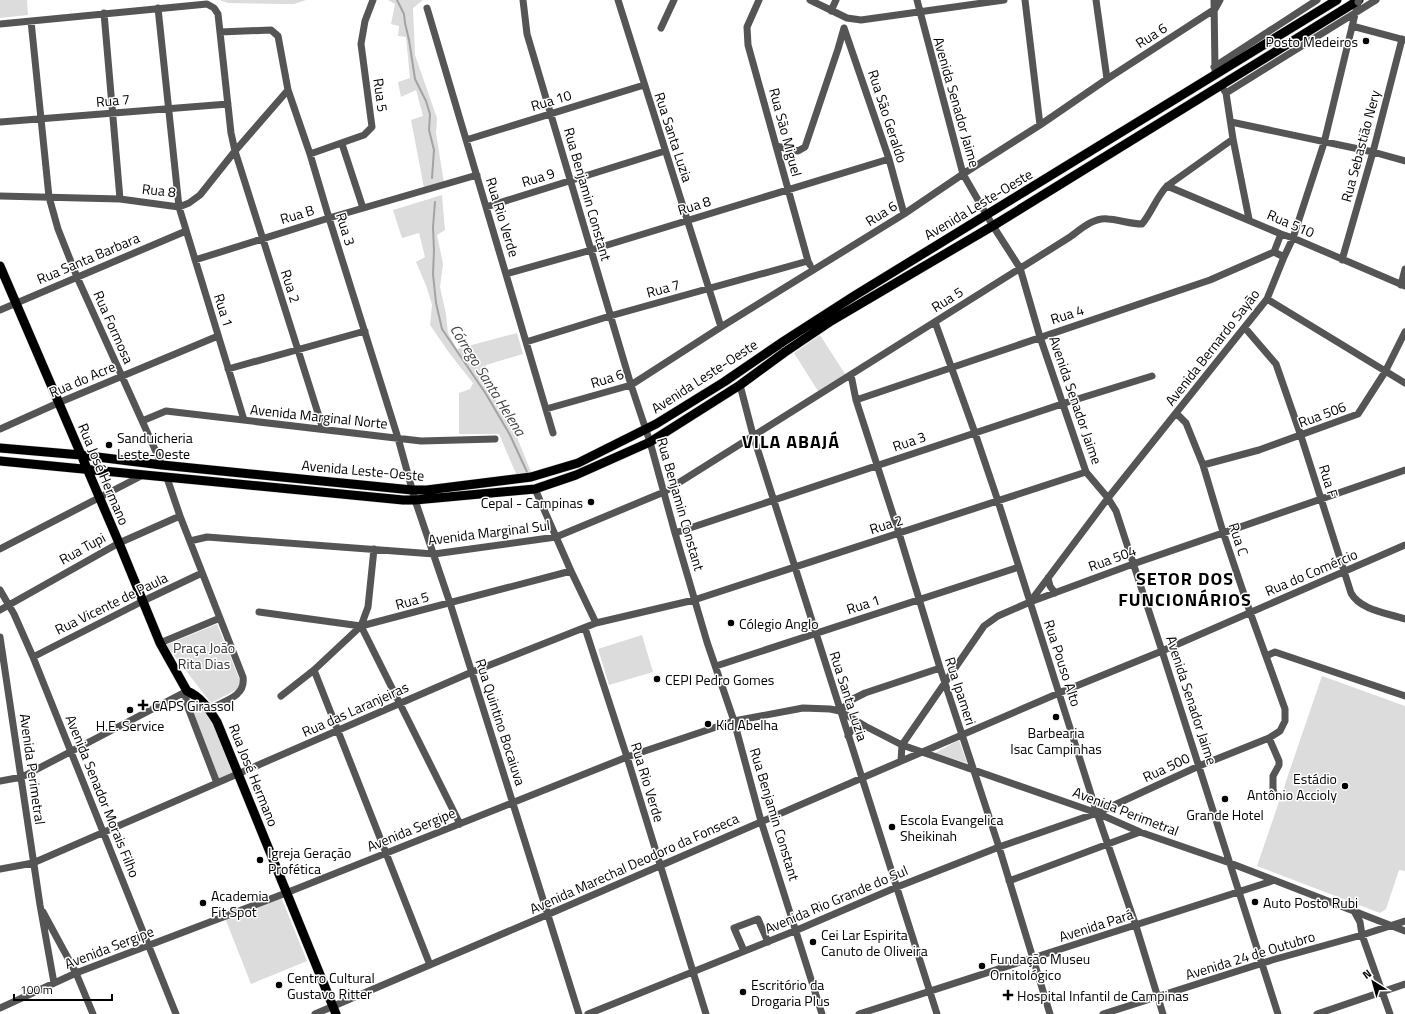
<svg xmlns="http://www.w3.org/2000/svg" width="1405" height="1014" font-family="'Titillium Web',sans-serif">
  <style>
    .green { fill: #dcdcdc }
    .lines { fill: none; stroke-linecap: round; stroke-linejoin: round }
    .stream { stroke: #a3a3a3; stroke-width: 2 }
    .major-casing { stroke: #dbdbdb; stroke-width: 10 }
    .minor { stroke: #555; stroke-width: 7 }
    .major { stroke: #000; stroke-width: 9 }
    .minor-bridge { stroke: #555; stroke-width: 7 }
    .poi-dot { fill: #000; stroke: #fff; stroke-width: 1.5 }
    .labels { text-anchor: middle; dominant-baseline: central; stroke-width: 3; stroke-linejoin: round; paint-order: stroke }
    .street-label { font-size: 14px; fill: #000; stroke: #fff }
    .poi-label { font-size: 14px; fill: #000; stroke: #fff; text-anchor: start }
    .park-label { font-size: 14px; fill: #333; stroke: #fff }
    .water-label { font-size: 15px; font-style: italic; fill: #444; stroke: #fff }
    .district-label { font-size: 18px; font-weight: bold; letter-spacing: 1px; fill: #000; stroke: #fff }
  </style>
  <rect width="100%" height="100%" fill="#fff"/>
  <path class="green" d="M0,0H27L28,15L0,18Z
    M219,0H306L294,4H281L228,3Z
    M388,0H423L413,8L415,55L437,118L436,133L444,183L424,188L411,120L423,116L416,90L401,97L398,82L410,78L406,37L398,36L399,26L391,24L395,4Z
    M442,195L445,230L437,235L443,264L440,287L446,314L448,333L457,349L517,333L523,354L486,365L498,407L504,405L531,472L517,476L499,434H459V393L470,389L473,383L450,354L430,325L432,305L427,288L416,262L425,257L419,233L402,238L393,210Z
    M820,335L845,374L818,391L794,353Z
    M217,624L241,683L238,689L211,703L166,645Z
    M642,635L653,672L609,685L598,649Z
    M1322,676L1405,706V871L1399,870L1386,909L1380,913L1257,866Z
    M192,694L206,712L218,734L234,774L218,782L187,696Z
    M959,740L967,763L935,753Z
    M281,897L307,961L251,984L225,918Z"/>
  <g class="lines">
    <path class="stream" d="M397,0L404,14L405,23L409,40L415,79L426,101L430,114L429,130L434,150L432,178
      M435,202L433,227L434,250L433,274L436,303L442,329L486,394L510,435L527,472"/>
    <g class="major-casing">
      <path id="major" d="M0,266L119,543L160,643L187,691C201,697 209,709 217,722L336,1014
        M0,448L81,455L162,465L412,490H427L531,477L578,463L656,424L724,382L784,341L854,296L1337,0
        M0,461L403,500H415L535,489L576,475L650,442L740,385L785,352L831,321L996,224L1359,0"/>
    </g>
    <path class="minor" d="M523,0L527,34L631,385L650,442L675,533L707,642L734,721L761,821L822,1014
      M618,0L721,327
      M759,0L747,27L748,45L808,261L810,265
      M810,0L847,18L861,20L1004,0
      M917,0L963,174L993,226L1020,268L1040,337L1086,472L1108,498L1116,511L1162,651L1278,1014
      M1025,0L1040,125
      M1096,0L1107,79
      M1214,0L1215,70
      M158,8L179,207L244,420
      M427,8L553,433
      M831,11L836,0
      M104,13L120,199
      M31,21L49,197L58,229L77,277L162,465
      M0,24L207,4L214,8L218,14L231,133L235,151L323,429
      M1352,26L1405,40
      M661,28L674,0
      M844,28L889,159L904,214
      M220,32L271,30L278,36L288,90L310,154L329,218L398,438L415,500L450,603L579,1014
      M1214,67L1317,0
      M1224,90L1226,93L1233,139L1249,219
      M1226,93L1376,0
      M0,122L228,104
      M1231,122L1373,152L1405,161
      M466,140L644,85
      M342,144L363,208
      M776,146L798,151L805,147L838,49L844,28
      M310,154L364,135L372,127L361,44L365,21L373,0
      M1167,186L1281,234L1293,238L1405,286
      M0,196L120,199L179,207L189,203L200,195L235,151L288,90
      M486,207L665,151
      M1274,252L1281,234
      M195,260L329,218L477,175
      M1342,260L1373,152L1402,39
      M506,274L591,250L889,159
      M1401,285L1405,269
      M1267,299L1405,383
      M0,310L186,231
      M935,322L975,433L998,501L1097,813L1136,926L1163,1014
      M1245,328L1276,364L1301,436L1351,593C1360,610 1387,613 1405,619
      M526,342L610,316L808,261
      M228,369L365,331
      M851,375L856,400L899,533L940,668L999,847L1050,1014
      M740,385L753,435L937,1014
      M856,400L1210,280L1274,252L1284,257
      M546,409L631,385L721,327L904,214L963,174L1040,125L1107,79L1215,9L1220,0
      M142,421L166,411L421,441L495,439
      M0,429L58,403L218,336
      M1203,465L1259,450L1358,414L1385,372L1405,332
      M167,478L180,516L243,677C246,697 224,701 209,709
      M535,489L571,571L596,623
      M675,533L1068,402L1152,376
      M190,541L207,537L434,554L556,537L664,492L1070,237C1081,229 1094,217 1108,219C1120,220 1131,224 1142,224C1152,212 1156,198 1167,186L1233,139
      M0,549L143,475
      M1048,578L1050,586L1055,593
      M0,590L14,614L33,657L176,1014
      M1030,602L1108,498L1267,299L1284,257L1293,238L1324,143L1358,2
      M0,610L119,543L180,516
      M259,612L361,626
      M361,626L460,824
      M361,626L368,607L374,549
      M585,628L627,757L706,1014
      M0,637L40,905L54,983
      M160,643L220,618
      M1266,656L1275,652L1405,696
      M33,657L143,601L202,573
      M716,666L1019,567
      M314,670L430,965
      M187,691L186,699L187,705L217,783
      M281,696L314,670L361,626L571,571
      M840,711L853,699L865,693L940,668
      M848,736C851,728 857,726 865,726
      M1269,738L1279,761V765L1273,776V789L1275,797
      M901,761L902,745L984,626L998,616L1030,602L1133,564L1405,470
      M0,781L22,777L187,691
      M0,869L33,863L472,672L596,623L694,600L1086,472
      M1009,881L1140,832
      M1354,911L1360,922L1362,935L1390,1014
      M43,912L76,973L93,1014
      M744,951L734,928L758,919L768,942
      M0,1008L76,973L286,893L627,757L734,721L803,708L830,709L840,711L865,726L902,745L1097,813L1140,832L1230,863L1405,931
      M315,1014L549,914L862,778L1059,693L1162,651L1405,545
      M588,1014L797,930L897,887L999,847L1097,813L1199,766L1269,738L1280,731L1285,721V709L1250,612L1223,532L1203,465L1186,423L1177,414
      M859,1014L1272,881
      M1103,1014L1272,960L1362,935L1405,921
      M1317,1014L1405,984"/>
    <use href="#major" class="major"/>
    <path class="minor-bridge" d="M1358,2L1359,0"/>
  </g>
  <g class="poi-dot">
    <circle cx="1366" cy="41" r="4"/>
    <circle cx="109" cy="445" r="4"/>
    <circle cx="591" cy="502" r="4"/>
    <circle cx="731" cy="623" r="4"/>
    <circle cx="657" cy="679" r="4"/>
    <path d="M141 699h4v4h4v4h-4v4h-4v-4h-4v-4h4z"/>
    <circle cx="130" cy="710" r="4"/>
    <circle cx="1056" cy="717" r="4"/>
    <circle cx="708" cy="724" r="4"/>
    <circle cx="1345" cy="786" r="4"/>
    <circle cx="1225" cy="799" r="4"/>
    <circle cx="892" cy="827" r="4"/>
    <circle cx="260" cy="860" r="4"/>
    <circle cx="1255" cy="902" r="4"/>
    <circle cx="203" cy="903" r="4"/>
    <circle cx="813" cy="942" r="4"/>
    <circle cx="982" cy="966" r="4"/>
    <circle cx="279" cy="985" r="4"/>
    <circle cx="743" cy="992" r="4"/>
    <path d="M1006 989h4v4h4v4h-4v4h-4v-4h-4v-4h4z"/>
  </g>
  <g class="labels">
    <g class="street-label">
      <text transform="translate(1151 35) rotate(-33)">Rua 6</text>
      <text transform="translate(381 95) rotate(82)">Rua 5</text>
      <text transform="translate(113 100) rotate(-5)">Rua 7</text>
      <text transform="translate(551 100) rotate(-17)">Rua 10</text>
      <text transform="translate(957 102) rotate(74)">Avenida Senador Jaime</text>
      <text transform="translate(888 116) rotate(72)">Rua São Geraldo</text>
      <text transform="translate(786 132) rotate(75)">Rua São Miguel</text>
      <text transform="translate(674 137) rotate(72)">Rua Santa Luzia</text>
      <text transform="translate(1360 146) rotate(-75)">Rua Sebastião Nery</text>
      <text transform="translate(538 177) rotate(-17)">Rua 9</text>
      <text transform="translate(159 190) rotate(6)">Rua 8</text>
      <text transform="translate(588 194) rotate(74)">Rua Benjamin Constant</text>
      <text transform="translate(978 204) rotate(-31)">Avenida Leste-Oeste</text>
      <text transform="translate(694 205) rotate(-17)">Rua 8</text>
      <text transform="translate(881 213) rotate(-32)">Rua 6</text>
      <text transform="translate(297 214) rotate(-17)">Rua B</text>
      <text transform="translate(503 217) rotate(73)">Rua Rio Verde</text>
      <text transform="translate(1291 223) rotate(23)">Rua 510</text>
      <text transform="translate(346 229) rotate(73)">Rua 3</text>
      <text transform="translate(88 258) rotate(-23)">Rua Santa Barbara</text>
      <text transform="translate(291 286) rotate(72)">Rua 2</text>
      <text transform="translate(663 288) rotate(-15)">Rua 7</text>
      <text transform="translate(947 299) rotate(-32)">Rua 5</text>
      <text transform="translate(224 310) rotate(73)">Rua 1</text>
      <text transform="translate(1067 314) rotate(-18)">Rua 4</text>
      <text transform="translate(114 327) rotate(66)">Rua Formosa</text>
      <text transform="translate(1212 347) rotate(-52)">Avenida Bernardo Sayão</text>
      <text transform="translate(704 376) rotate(-33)">Avenida Leste-Oeste</text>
      <text transform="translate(607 378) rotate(-17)">Rua 6</text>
      <text transform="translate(82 379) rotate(-23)">Rua do Acre</text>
      <text transform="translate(1076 400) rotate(71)">Avenida Senador Jaime</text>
      <text transform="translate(1322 414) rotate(-20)">Rua 506</text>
      <text transform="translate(319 416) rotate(6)">Avenida Marginal Norte</text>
      <text transform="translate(909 441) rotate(-19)">Rua 3</text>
      <text transform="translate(363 470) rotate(5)">Avenida Leste-Oeste</text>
      <text transform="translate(104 474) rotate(67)">Rua José Hermano</text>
      <text transform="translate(1329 481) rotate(73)">Rua F</text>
      <text transform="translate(681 504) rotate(74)">Rua Benjamin Constant</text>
      <text transform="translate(886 524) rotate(-18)">Rua 2</text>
      <text transform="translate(489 532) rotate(-7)">Avenida Marginal Sul</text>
      <text transform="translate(1239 539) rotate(72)">Rua C</text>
      <text transform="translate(82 548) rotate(-29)">Rua Tupi</text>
      <text transform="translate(1112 558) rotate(-20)">Rua 504</text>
      <text transform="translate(1311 572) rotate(-23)">Rua do Comércio</text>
      <text transform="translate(412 600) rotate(-15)">Rua 5</text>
      <text transform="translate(111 603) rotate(-26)">Rua Vicente de Paula</text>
      <text transform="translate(863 604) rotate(-18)">Rua 1</text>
      <text transform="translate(1063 663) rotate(72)">Rua Pouso Alto</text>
      <text transform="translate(961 691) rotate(72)">Rua Ipameri</text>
      <text transform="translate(849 696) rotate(72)">Rua Santa Luzia</text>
      <text transform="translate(1192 700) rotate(72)">Avenida Senador Jaime</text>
      <text transform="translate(355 709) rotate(-24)">Rua das Laranjeiras</text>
      <text transform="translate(501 722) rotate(72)">Rua Quintino Bocaiuva</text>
      <text transform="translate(1166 767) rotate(-25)">Rua 500</text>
      <text transform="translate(33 769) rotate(82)">Avenida Perimetral</text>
      <text transform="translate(254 775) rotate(68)">Rua José Hermano</text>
      <text transform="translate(648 782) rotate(73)">Rua Rio Verde</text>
      <text transform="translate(103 796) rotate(68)">Avenida Senador Morais Filho</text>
      <text transform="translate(1126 811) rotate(21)">Avenida Perimetral</text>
      <text transform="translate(775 814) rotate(73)">Rua Benjamin Constant</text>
      <text transform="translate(411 829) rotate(-22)">Avenida Sergipe</text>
      <text transform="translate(634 863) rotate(-24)">Avenida Marechal Deodoro da Fonseca</text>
      <text transform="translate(836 899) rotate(-23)">Avenida Rio Grande do Sul</text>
      <text transform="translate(1096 925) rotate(-18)">Avenida Pará</text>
      <text transform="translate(109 947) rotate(-21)">Avenida Sergipe</text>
      <text transform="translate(1250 955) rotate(-17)">Avenida 24 de Outubro</text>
    </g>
    <g class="poi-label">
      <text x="1358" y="41" text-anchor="end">Posto Medeiros</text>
      <text x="117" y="437">Sanduicheria<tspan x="117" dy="16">Leste-Oeste</tspan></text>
      <text x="583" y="502" text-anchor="end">Cepal - Campinas</text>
      <text x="739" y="623">Cólegio Anglo</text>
      <text x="665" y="679">CEPI Pedro Gomes</text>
      <text x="152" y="705">CAPS Girassol</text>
      <text x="716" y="724">Kid Abelha</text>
      <text x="130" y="725" text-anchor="middle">H.E. Service</text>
      <text x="1056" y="732" text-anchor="middle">Barbearia<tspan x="1056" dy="16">Isac Campinhas</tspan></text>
      <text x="1337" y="778" text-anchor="end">Estádio<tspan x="1337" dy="16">Antônio Accioly</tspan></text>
      <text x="1225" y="814" text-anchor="middle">Grande Hotel</text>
      <text x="900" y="819">Escola Evangelica<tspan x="900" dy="16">Sheikinah</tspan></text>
      <text x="268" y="852">Igreja Geração<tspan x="268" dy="16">Profética</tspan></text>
      <text x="211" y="895">Academia<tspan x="211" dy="16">Fit Spot</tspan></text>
      <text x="1263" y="902">Auto Posto Rubi</text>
      <text x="821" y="934">Cei Lar Espirita<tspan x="821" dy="16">Canuto de Oliveira</tspan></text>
      <text x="990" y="958">Fundação Museu<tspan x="990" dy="16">Ornitológico</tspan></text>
      <text x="287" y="977">Centro Cultural<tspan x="287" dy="16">Gustavo Ritter</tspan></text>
      <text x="751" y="984">Escritório da<tspan x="751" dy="16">Drogaria Plus</tspan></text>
      <text x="1017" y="995">Hospital Infantil de Campinas</text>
    </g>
    <g class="park-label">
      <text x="204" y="647">Praça João<tspan x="204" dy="16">Rita Dias</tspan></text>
    </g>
    <g class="water-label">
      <text transform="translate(488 380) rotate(58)">Córrego Santa Helena</text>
    </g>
    <g class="district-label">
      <text x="791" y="441">VILA ABAJÁ</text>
      <text x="1185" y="578">SETOR DOS<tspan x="1185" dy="21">FUNCIONÁRIOS</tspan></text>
    </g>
  </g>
  <g transform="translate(1373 982) rotate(323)" stroke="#ffffff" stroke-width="3" paint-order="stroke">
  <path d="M0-3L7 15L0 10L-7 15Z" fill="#000000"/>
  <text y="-6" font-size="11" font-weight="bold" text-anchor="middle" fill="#000000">N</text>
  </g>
  <path d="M14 994v6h98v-6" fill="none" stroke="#000000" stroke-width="2"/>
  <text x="20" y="994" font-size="12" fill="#000000" stroke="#ffffff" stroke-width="3" paint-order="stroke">100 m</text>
</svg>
